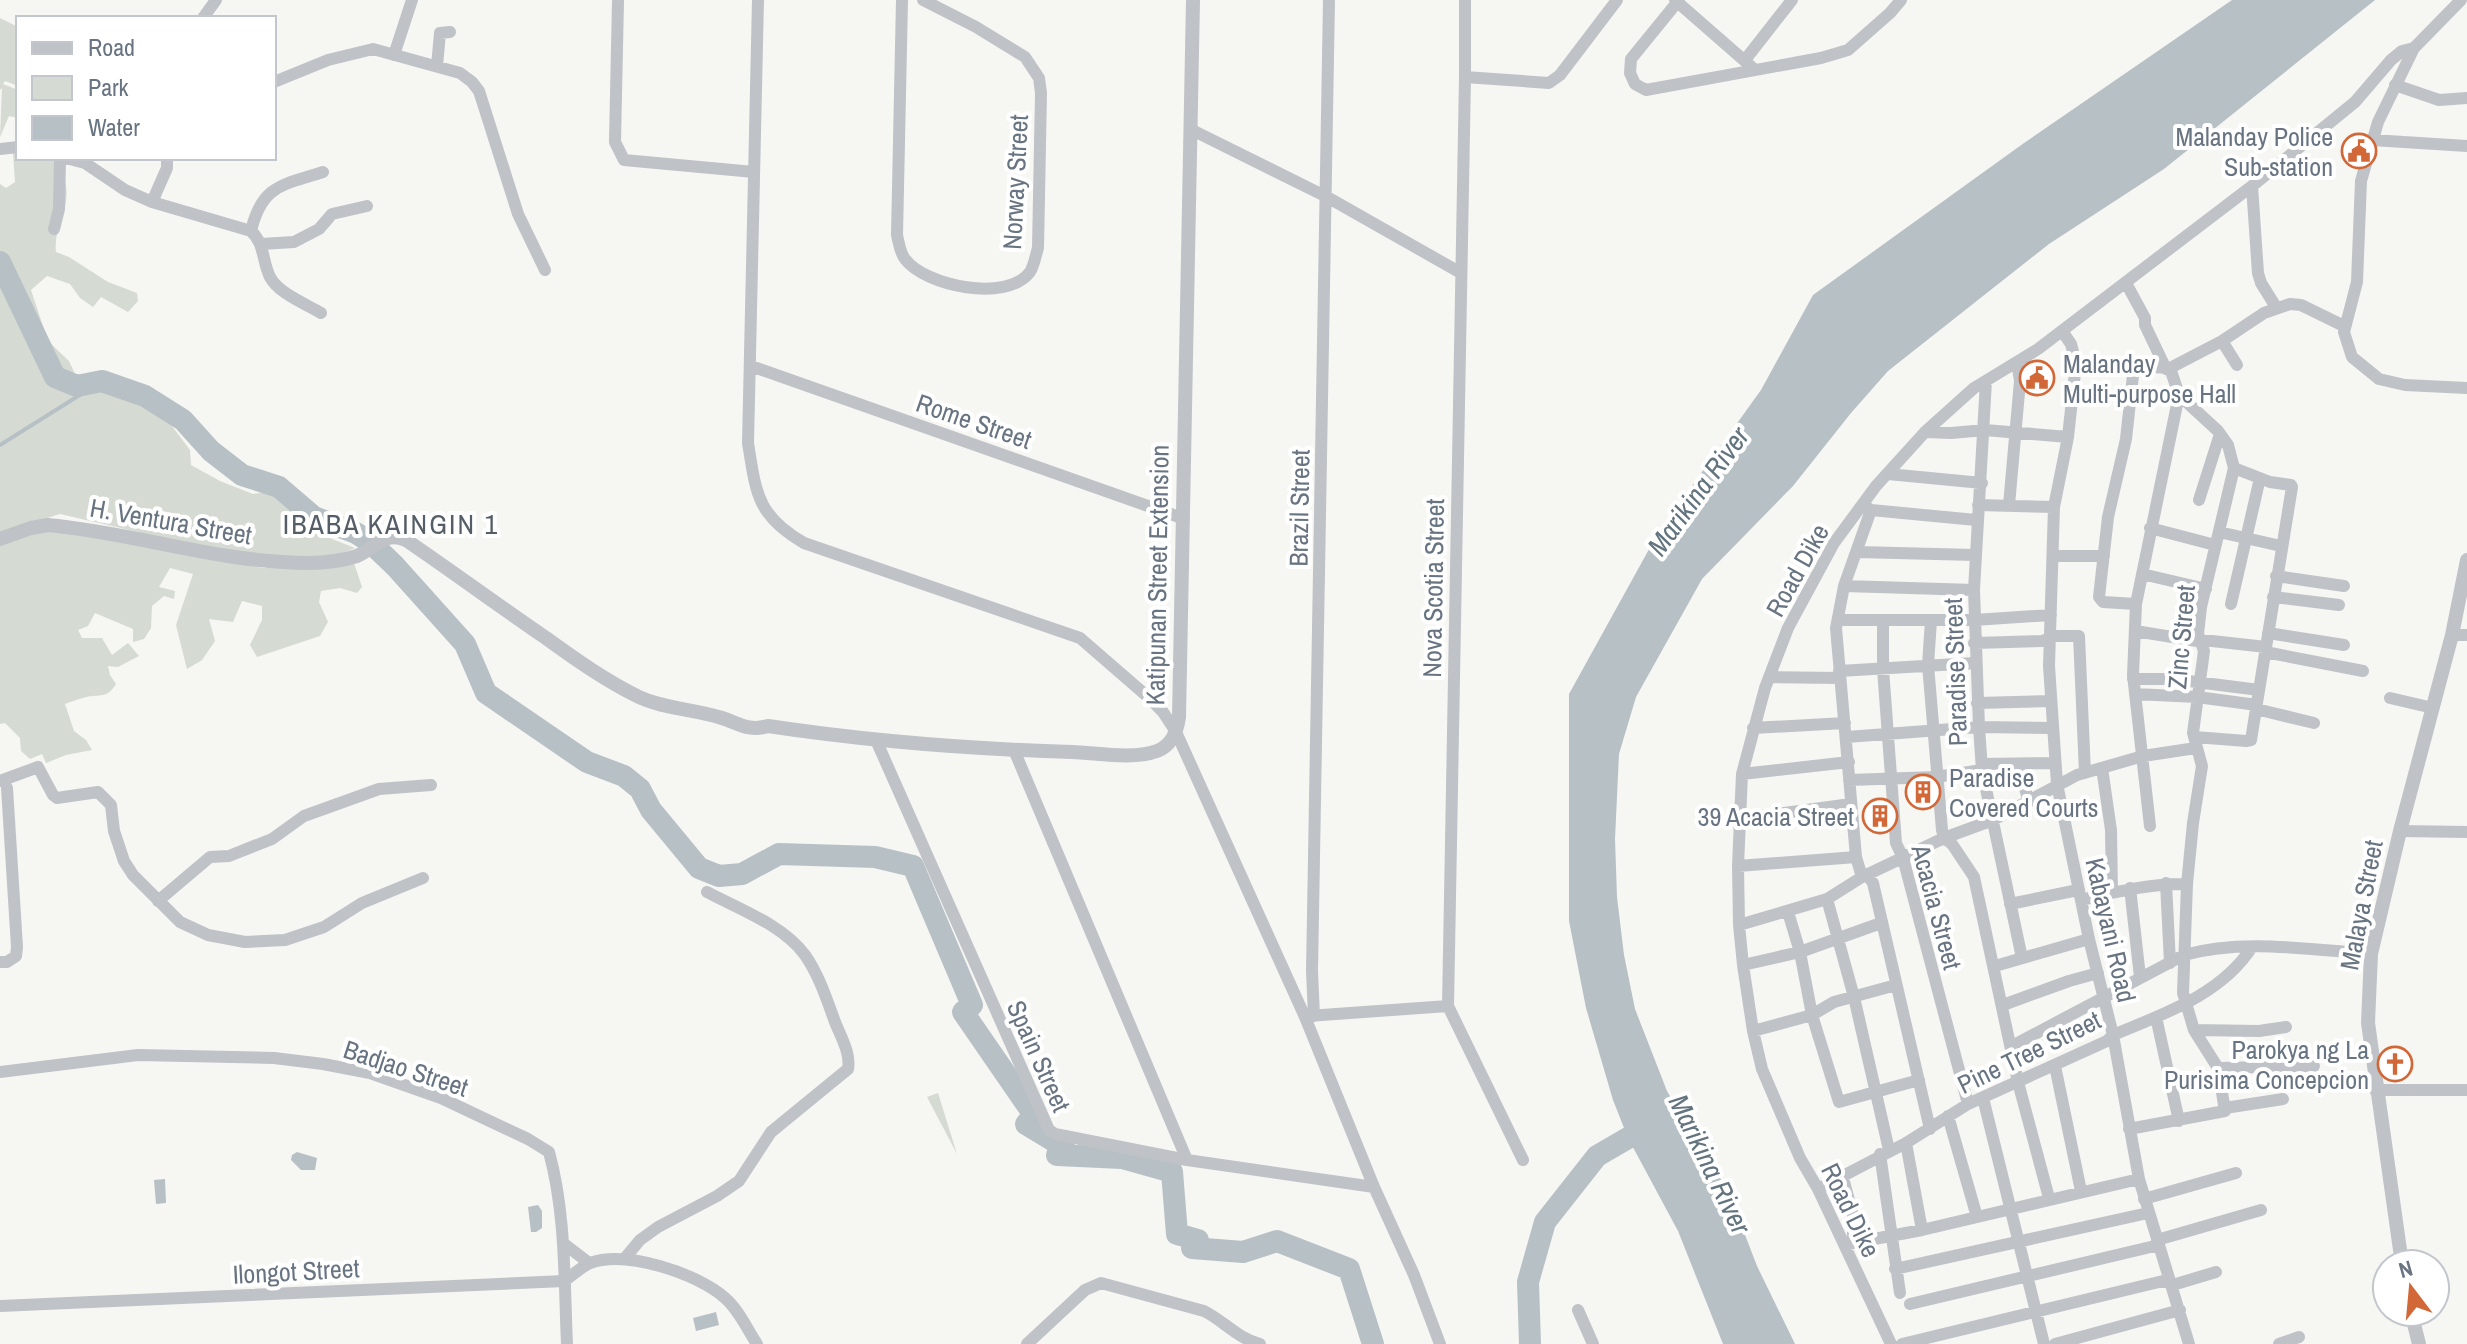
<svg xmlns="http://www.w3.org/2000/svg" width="2467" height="1344" font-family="'Archivo Narrow',sans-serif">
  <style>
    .green { fill: #d5dad3 }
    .water { fill: #b7c0c5 }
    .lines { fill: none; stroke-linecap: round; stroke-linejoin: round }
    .stream { stroke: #b7c0c5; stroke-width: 4 }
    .river { stroke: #b7c0c5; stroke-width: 22 }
    .minor { stroke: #bfc2c6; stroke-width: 12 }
    .tertiary { stroke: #bfc2c6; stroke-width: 14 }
    .labels { text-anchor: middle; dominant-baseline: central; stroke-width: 8; stroke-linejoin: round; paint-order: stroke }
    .poi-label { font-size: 26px; fill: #687481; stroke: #fff; text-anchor: end }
    .street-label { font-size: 26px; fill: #687481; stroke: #fff }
    .water-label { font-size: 28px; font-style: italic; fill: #63747e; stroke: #fff }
    .neighbourhood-label { font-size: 28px; letter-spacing: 2px; fill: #555e67; stroke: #fff }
  </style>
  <rect width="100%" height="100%" fill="#f6f6f3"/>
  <path class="green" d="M0,18L18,27V86L5,81L3,84L18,90V118L9,116L0,137L2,88L0,90Z
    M13,153H18V158H45L54,161C58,169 64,178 66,186C70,210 53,228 56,252L69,257L108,282L137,293L138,301L128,312L101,297L93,307L80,298L70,284L47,276L31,290L48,341L69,361L75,374L99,375L166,418L190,450L191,465L220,481L253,494L275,491L317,524L312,531L355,548L332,557H263L212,549L60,514L0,533V184L6,188L15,182Z
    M51,529L91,534L263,568L314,567L353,560L362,587L357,593L340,588L321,591L319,602L328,622L320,636L257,657L250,645L262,620V606L242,601L233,622L209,619L215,641L202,660L187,669L176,625L193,574L170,568L159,587L175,591L174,599L164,596L152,606L151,628L144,639L133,642V629L95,613L88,626L78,630L82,638H102L112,655L128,643L139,656L118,667L108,666L110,675L116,684C107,699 100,694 86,697C78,699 71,702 65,704L74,731L86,740L92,750L66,755L46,763L42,754L30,759L21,751L20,738L5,723L0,724V544Z
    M938,1093L957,1154L927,1097Z"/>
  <path class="water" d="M2232,0H2375L2164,169L2049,244L1888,371L1851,413L1793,486L1702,579L1636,697L1619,754L1615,839L1617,897L1624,955L1635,1009L1667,1091L1696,1141L1715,1168L1732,1201L1757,1266L1795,1344H1723L1678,1231L1628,1138L1613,1100L1586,1008L1569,921V694L1658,533L1761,390L1813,295L2024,143Z
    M297,1152L317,1158L315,1170H301L291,1160L292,1155Z
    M165,1179L166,1203L156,1204L154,1180Z
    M538,1205L542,1211V1228L536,1232H531L528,1207Z
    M716,1312L719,1325L696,1331L693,1318Z"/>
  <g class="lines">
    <path class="stream" d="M0,445L102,381"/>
    <path class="river" d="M0,262L55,377L77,386L102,381L145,396L183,420L211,451L242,475L279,487L314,517L356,533L370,542L395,566L465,644L486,693L587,762L624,776L640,789L651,810L699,868L719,876L742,874L779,854L875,857L913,866L972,1005L963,1012L1034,1115L1026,1124L1064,1147L1057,1155L1122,1158L1172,1172L1177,1234L1198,1240L1192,1248L1243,1252L1277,1241L1349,1269L1373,1344
      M1530,1344L1528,1282L1545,1222L1597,1156L1628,1138L1654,1129"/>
    <path class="minor" d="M618,0L615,142L624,160L754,172
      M758,0L748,443C756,493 757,516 804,543L1080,638L1148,697L1163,712L1176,732L1305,1017L1374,1187L1414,1275L1440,1344
      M902,0L897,235C899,243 900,253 905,259C925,286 1007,303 1030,272C1034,266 1036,254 1038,248L1041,93L1039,78L1025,57L976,27L923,0
      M1465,0V77L1448,1006L1523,1160
      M1675,0L1754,69
      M1679,0L1631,59L1630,73L1635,84L1646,90L1821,58L1848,50L1890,13L1901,0
      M2461,0L2414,48L2378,122L2361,181L2357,282L2344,332L2352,357L2379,379L2405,385L2467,388
      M203,18L216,0
      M394,55L412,0
      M1745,60L1792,0
      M437,66L440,33L450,32
      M1465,77L1549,83L1560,75L1617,0
      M274,82L328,60L373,49L460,73L472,82L479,91L518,214L545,270
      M2395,85L2439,100L2467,98
      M1190,129L1327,197L1461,273
      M2372,140L2467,146
      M0,149L18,147
      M66,158L85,163L125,190L152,202L167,168V158
      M2252,186L2258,273L2261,283L2276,307
      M152,202L251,231C265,244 262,261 270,277C278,293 306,304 321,313
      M54,229L59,209L60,158
      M251,231C262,184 284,185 323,172
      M261,244L294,242L319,229L332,214L367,206
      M2126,283L2145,318V325L2166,369
      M2062,331L2071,344L2076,363L2068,437L2054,507L2049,666L2057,784L2089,939L2113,1035L2139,1179L2189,1344
      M2222,341L2237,365
      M2076,363L2170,368L2222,341L2264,313L2290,304L2301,305L2344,326
      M751,366L1182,518
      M2134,366L2126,439L2108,517L2099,597L2103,602L2136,604
      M1986,381L1974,590L1979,727L1982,770L2022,958
      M1925,432L1951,433L1985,430L2068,437
      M1888,474L1982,483
      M2199,500L2220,434
      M1978,505L2054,507
      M2009,505L2020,381L2017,362
      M1865,506L1871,510L1976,520
      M2150,528L2215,545
      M2219,532L2281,546
      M1857,552L1975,555
      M2053,556H2104
      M2142,574L2206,589
      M2276,576L2344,586
      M1844,586L1974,590
      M2273,597L2339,605
      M2231,604L2260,478
      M1838,620H1974L2051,615
      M1931,620L1928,665L1942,830L1944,838L1952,844L1974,877L2018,1082L2049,1198
      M1883,621V669L1896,843L1903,858L1968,1104
      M2135,631L2197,641H2212L2266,647
      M2268,633L2344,645
      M2452,635H2467
      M1974,643L2042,641L2055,636H2079L2085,773
      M2265,652L2363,671
      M1839,671L1975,663
      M1769,677L1840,678
      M2133,679H2173L2259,690
      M2135,694L2197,697L2257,705
      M2390,698L2433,708
      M1977,703L2050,701
      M2256,709L2314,723
      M1753,728L1845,723
      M1847,737L1979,727L2052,728
      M2195,737L2246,741L2251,740L2292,487L2291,485L2270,482L2234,468
      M876,740L1049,1130L1055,1134L1187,1160L1374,1187
      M1014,750L1187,1160
      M1982,764L2055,763
      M2018,765L2029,802
      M2102,768L2111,830L2112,893
      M1742,774L1849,762
      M1849,780L1936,777L1982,770
      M0,781L38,767L53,795L57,798L98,792L111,805L114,831L124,861L133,875L180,922L208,935L245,942L285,940L324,927L362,903L423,878
      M1738,819L1851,804
      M2150,826L2133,675L2136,604L2179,395
      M2400,831L2467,832
      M1738,866L1856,857
      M1867,875L1873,883L1930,1129
      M1862,877L1856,857L1836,628L1844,586L1871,510
      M2166,883L2170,963
      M2130,888L2140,977
      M1827,899L1854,997L1889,1150
      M2081,900C2116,892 2151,883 2187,884
      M158,901L210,857L229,856L272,839L304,816L379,789L431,785
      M2010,904L2078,890
      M1788,912L1800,952L1812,1015L1839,1102L1919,1080
      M1739,925L1827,899L1862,877L1944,838L1993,820L2077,775L2143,756L2196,748
      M0,962H7L16,956L17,947L7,788
      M1743,965L1800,952L1881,923
      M1995,966L2089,939
      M2003,1005L2069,981L2098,973
      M1308,1016L1448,1006
      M1314,1016L1312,971L1329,0
      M2156,1017L2179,1121
      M2194,1030L2259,1031L2286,1027
      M1753,1031L1812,1015L1834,1002L1896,985
      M2012,1046L2184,955C2243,938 2311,950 2371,954
      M2055,1066L2081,1191
      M2218,1068L2314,1066
      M0,1072L138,1055L274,1058L323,1064L370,1073L441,1098L528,1139L549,1152C566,1214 564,1280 567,1344
      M2375,1090H2467
      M1983,1098L2044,1344
      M2225,1108L2283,1099
      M1948,1116L1977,1217
      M2129,1129L2225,1111L2218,1068L2194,1030L2183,993L2187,884L2193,823L2202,766L2193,733L2204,651L2198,634L2201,607L2234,468L2228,445L2218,431L2179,395L2170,368
      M1906,1143L1922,1230
      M1880,1154L1900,1293
      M1842,1174L1853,1215V1243L1846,1245
      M1818,1189L1906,1143L1968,1104L2107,1041L2113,1035C2163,1014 2221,995 2252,947
      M2144,1199L2236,1173
      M2157,1240L2261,1210
      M563,1243L589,1263
      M1853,1243L1922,1230L2139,1179
      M625,1258L640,1240L658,1227L717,1196L739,1181L771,1132L848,1069C851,1054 841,1037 835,1022C827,1000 819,975 805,955C783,925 739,909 707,892
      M1895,1269L2148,1213
      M1910,1304L2159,1245
      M0,1306L564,1281C572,1276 581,1267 590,1263C626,1250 697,1273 725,1298C739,1310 747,1329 757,1344
      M1578,1310L1593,1344
      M1027,1344L1085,1290L1101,1283L1204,1311C1224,1321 1237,1338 1260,1344
      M1891,1344L1818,1189L1800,1158L1762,1069L1753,1031L1743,965L1739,925L1738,866L1742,774L1765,688L1788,628L1834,543L1876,486L1925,432L1974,388L2038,349L2252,186L2355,102L2391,60L2402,51L2414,48
      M1902,1344L2163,1281L2176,1284L2216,1272
      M2055,1344L2180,1310
      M2279,1344L2299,1337"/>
    <path class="tertiary" d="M0,539L31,528L48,525C136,533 220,563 309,563C325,563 341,561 357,556C375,549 383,530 406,540C453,572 499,606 546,638C575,659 606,681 639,697C665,709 694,709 722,718C738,723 749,732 768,726C868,741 970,749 1072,752C1098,753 1132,760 1157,751C1172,745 1177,732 1179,717L1193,0
      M2402,1264L2368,1023L2371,954L2400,831L2452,635L2467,560
      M2411,1312L2419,1344"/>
  </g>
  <defs>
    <g id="civic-ring" transform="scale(1.8)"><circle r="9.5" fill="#fff" stroke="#d26837" stroke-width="1.5"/><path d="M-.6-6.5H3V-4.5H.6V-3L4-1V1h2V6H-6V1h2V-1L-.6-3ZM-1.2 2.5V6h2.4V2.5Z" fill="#d26837"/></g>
    <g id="building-ring" transform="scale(1.8)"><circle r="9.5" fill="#fff" stroke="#d26837" stroke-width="1.5"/><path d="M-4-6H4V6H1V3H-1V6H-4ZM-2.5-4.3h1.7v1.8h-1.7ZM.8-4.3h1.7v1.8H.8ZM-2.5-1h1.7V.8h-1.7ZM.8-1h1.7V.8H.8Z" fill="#d26837"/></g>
    <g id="church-ring" transform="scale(1.8)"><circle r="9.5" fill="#fff" stroke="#d26837" stroke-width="1.5"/><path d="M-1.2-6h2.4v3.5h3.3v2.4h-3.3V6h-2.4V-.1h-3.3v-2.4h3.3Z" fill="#d26837"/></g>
  </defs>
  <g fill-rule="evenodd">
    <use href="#civic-ring" x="2359" y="151"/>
    <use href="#civic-ring" x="2037" y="378"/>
    <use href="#building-ring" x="1923" y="792"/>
    <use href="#building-ring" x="1880" y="816"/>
    <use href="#church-ring" x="2395" y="1064"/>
  </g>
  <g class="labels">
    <g class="poi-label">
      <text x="2333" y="136">Malanday Police<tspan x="2333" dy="30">Sub-station</tspan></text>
      <text x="2063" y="363" text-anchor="start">Malanday<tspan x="2063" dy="30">Multi-purpose Hall</tspan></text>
      <text x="1949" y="777" text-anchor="start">Paradise<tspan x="1949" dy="30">Covered Courts</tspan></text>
      <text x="1854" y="816">39 Acacia Street</text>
      <text x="2369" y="1049">Parokya ng La<tspan x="2369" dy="30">Purisima Concepcion</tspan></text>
    </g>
    <g class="street-label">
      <text transform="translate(1015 182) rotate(-87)">Norway Street</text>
      <text transform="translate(974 421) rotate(19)">Rome Street</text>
      <text transform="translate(1299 508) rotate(-89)">Brazil Street</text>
      <text transform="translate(171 521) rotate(10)">H. Ventura Street</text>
      <text transform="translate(1797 570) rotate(-61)">Road Dike</text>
      <text transform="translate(1157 575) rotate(-89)">Katipunan Street Extension</text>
      <text transform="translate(1433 588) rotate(-89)">Nova Scotia Street</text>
      <text transform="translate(2181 637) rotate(-85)">Zinc Street</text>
      <text transform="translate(1955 672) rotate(-92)">Paradise Street</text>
      <text transform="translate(2361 905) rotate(-79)">Malaya Street</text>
      <text transform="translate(1937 907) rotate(75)">Acacia Street</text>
      <text transform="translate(2111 930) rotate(77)">Kabayani Road</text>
      <text transform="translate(2029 1052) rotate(-26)">Pine Tree Street</text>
      <text transform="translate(1039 1056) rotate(66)">Spain Street</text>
      <text transform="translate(406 1068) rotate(18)">Badjao Street</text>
      <text transform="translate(1851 1210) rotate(64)">Road Dike</text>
      <text transform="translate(296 1271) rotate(-3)">Ilongot Street</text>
    </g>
    <g class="water-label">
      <text transform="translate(1698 491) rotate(-54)">Marikina River</text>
      <text transform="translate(1710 1164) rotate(64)">Marikina River</text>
    </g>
    <g class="neighbourhood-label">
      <text x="391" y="524">IBABA KAINGIN 1</text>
    </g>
  </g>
  <rect x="16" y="16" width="260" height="144" fill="#ffffff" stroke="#c3c7cd" stroke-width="2"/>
  <rect x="32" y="42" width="40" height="12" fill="#bfc2c6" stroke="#c3c7cd" stroke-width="2"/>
  <text x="88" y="56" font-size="24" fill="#687481">Road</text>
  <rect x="32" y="76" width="40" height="24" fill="#d5dad3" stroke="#c3c7cd" stroke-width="2"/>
  <text x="88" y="96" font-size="24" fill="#687481">Park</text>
  <rect x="32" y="116" width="40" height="24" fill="#b7c0c5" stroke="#c3c7cd" stroke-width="2"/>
  <text x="88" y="136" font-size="24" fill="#687481">Water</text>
  <g transform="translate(2411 1288) rotate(344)"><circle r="38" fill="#ffffff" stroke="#c3c7cd" stroke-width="2"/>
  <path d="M0-6L14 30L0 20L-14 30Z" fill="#d26837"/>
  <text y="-12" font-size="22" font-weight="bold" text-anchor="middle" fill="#687481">N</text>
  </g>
</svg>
